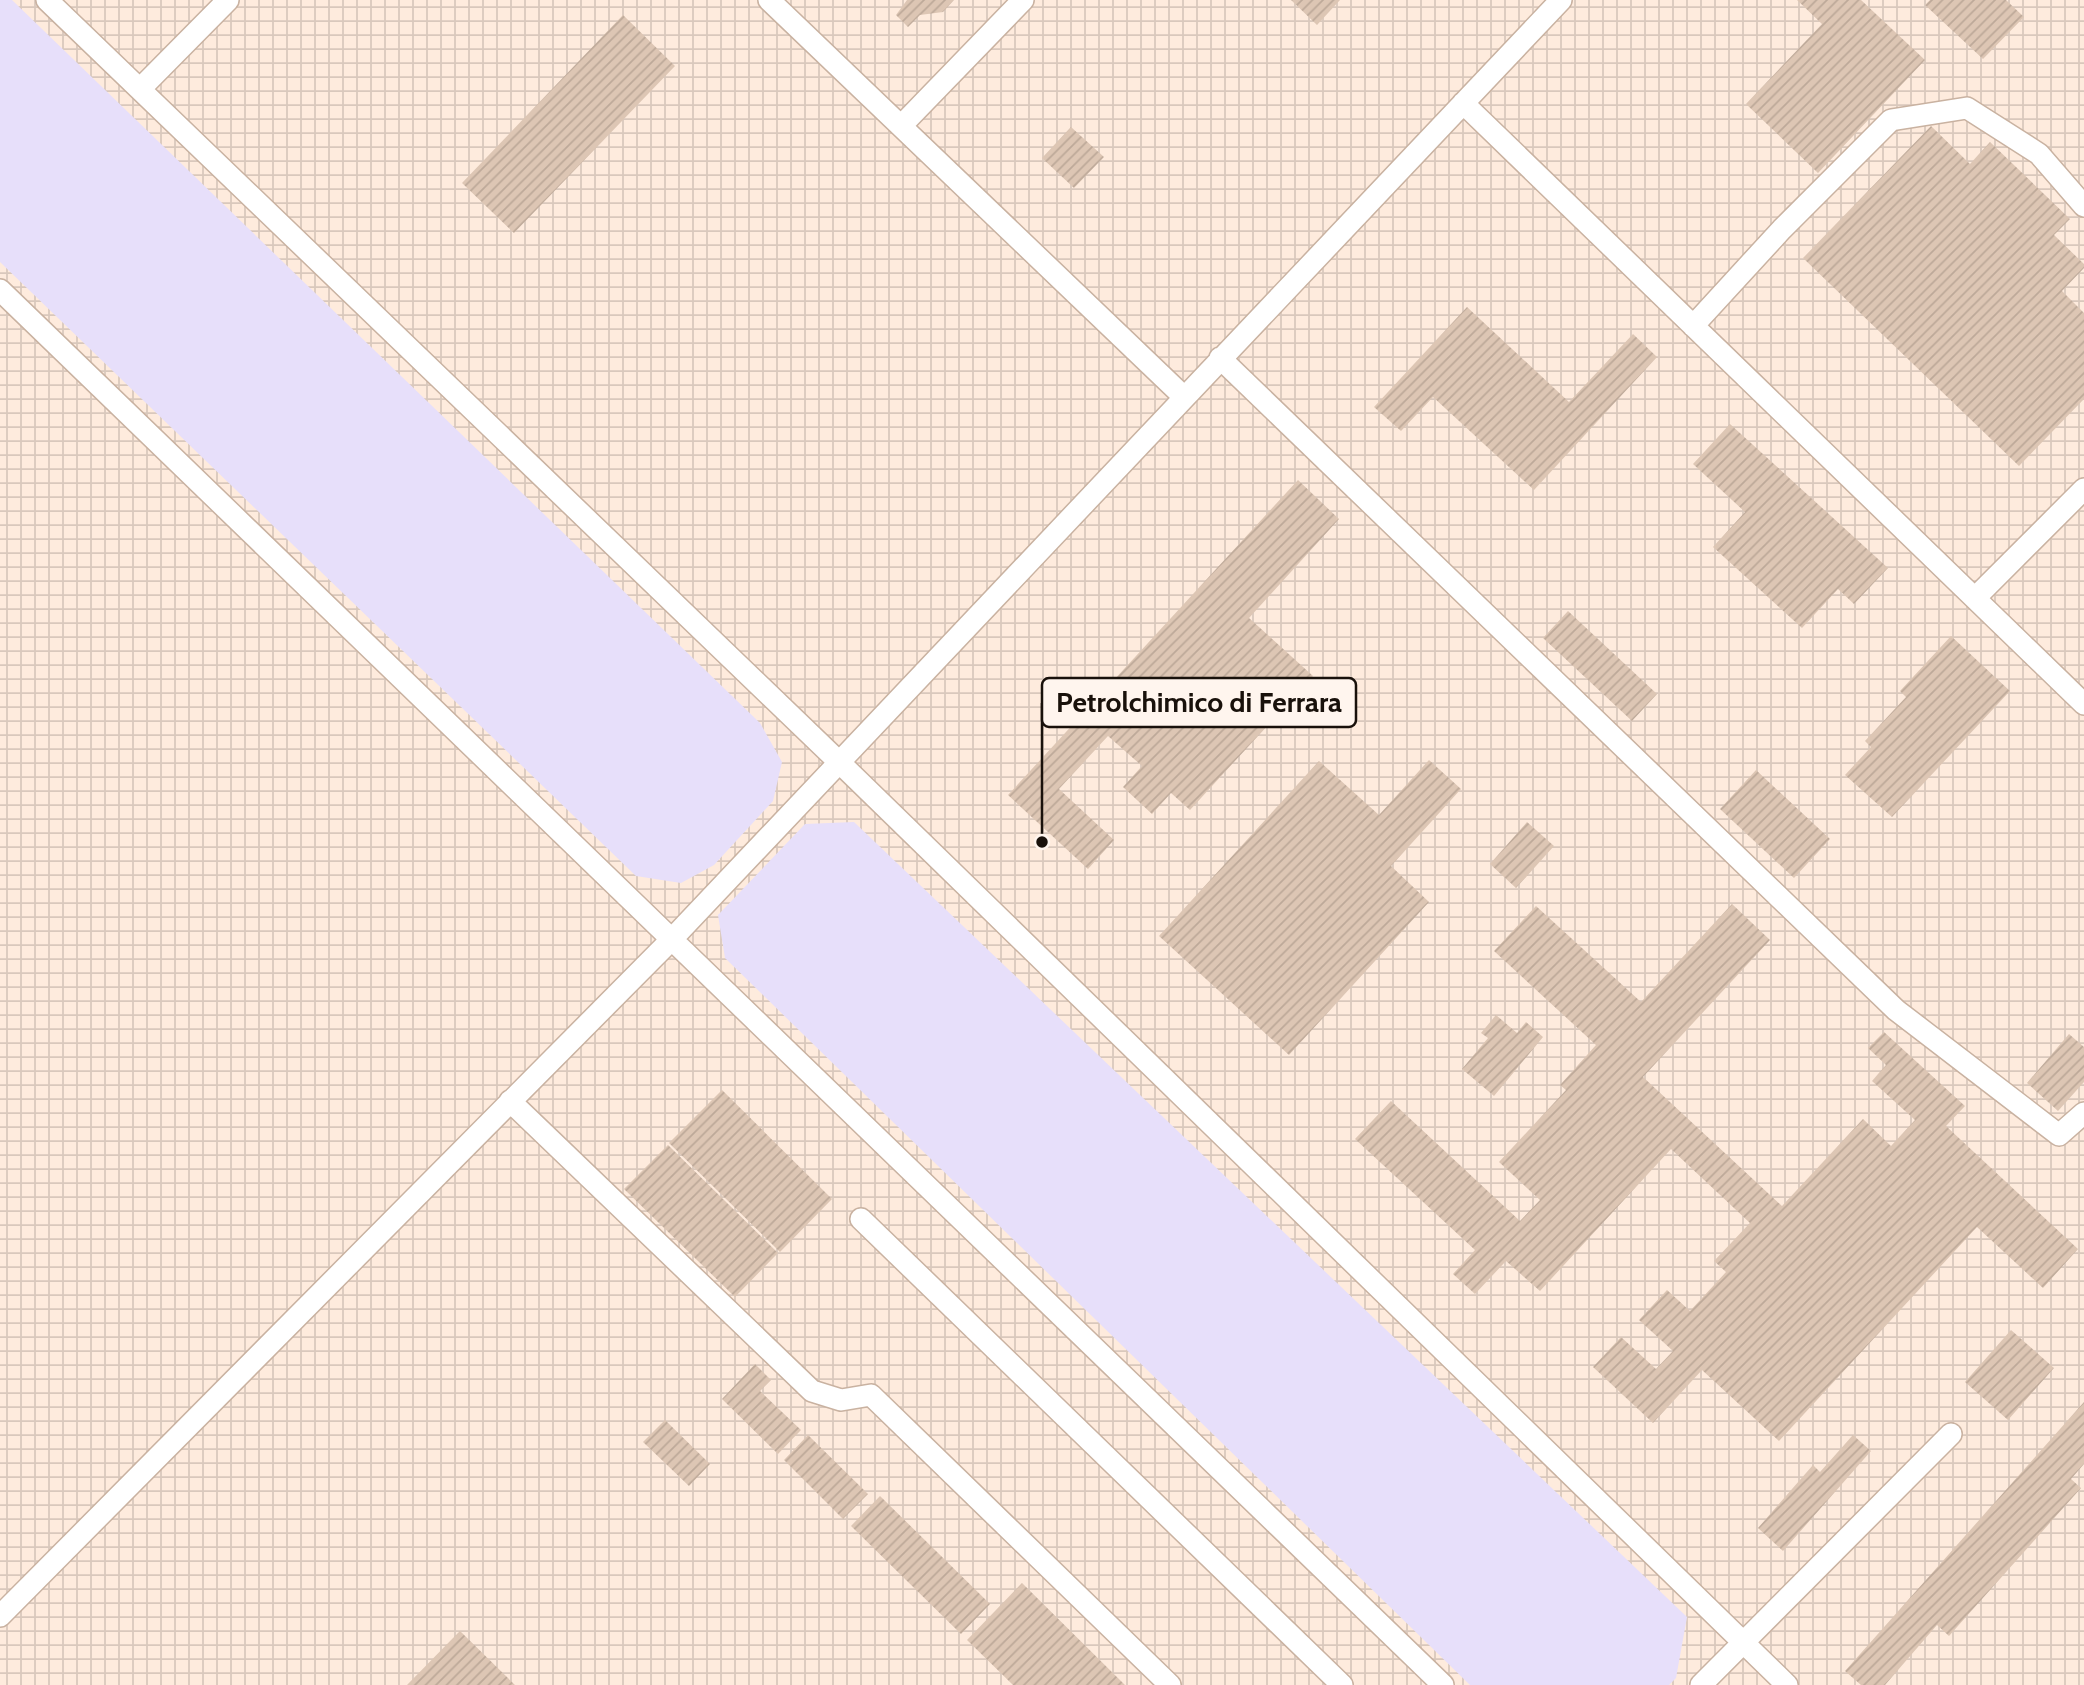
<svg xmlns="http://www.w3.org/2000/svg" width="2084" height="1685" font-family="Cabin,sans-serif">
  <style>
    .industrial { fill: url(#industrial-grid) }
    .grass { fill: #e7dffa }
    .building { fill: url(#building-hatch) }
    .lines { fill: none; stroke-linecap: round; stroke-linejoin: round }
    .service-casing { stroke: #c9b2a1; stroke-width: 24 }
    .service { stroke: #fff; stroke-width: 21 }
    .leader { fill: none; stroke: #19110b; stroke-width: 2.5 }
    .callout-dot { fill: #19110b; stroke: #fff5ee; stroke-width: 2.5 }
    .callout { fill: #fff5ee; stroke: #19110b; stroke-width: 2.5 }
    .callout-label { font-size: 28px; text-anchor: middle; font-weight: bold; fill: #19110b }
  </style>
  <defs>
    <pattern id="industrial-grid" width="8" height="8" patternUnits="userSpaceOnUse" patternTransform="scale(1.75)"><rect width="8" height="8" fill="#feebdd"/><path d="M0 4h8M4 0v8" fill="none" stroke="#d9c8bc"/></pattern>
    <pattern id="building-hatch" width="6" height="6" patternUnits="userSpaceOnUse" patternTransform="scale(1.75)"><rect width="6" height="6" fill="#ddc6b4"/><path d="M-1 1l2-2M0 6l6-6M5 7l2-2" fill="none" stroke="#bda999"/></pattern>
  </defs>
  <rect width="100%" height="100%" fill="#fff5ee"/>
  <path class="industrial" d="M0,0H2084V1685H0Z"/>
  <path class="grass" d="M0,0H12L760,723L782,762L773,801L714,865L681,883L636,876L0,262Z
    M854,822L1687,1617L1676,1678L1669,1685H1470L725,958L718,915L805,824Z"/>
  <path class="building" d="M907,0H954L943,12L920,15L908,27L896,15Z
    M1291,0H1340L1317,25Z
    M1797,0H1861L1925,60L1818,173L1746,104L1822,24Z
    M1930,0H2006L2024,17L1983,59L1925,5Z
    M623,15L675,66L514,233L462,183Z
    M1931,126L1970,164L1990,142L2070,219L2054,235L2084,264V268L2062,291L2084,313V399L2019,466L1803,258Z
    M1071,127L1104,157L1074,188L1042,158Z
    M1467,307L1569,402L1633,334L1657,357L1534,490L1433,397L1401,431L1374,407Z
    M1730,424L1888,568L1854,604L1838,589L1802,628L1713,547L1745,512L1693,464Z
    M1298,480L1339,519L1249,618L1313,676L1190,810L1171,793L1152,814L1123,787L1142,766L1108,736L1059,789L1114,840L1088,869L1008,795Z
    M1568,611L1657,694L1632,721L1543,638Z
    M1951,636L2010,691L1892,817L1845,775L1871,747L1865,741L1906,697L1900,691Z
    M1429,760L1461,789L1391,866L1429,902L1289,1055L1159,936L1319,761L1379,815Z
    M1756,770L1830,839L1794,878L1720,809Z
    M1527,822L1554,846L1516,888L1490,864Z
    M1732,904L1770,940L1643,1077L1782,1206L1863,1119L1891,1146L1915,1120L1872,1081L1886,1065L1868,1048L1884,1032L1965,1106L1946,1126L2078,1249L2043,1288L1977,1227L1779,1441L1702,1370L1653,1423L1593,1367L1621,1337L1656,1369L1673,1351L1639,1320L1667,1290L1690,1311L1726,1272L1714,1261L1750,1223L1671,1149L1540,1291L1506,1261L1475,1294L1453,1274L1475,1250L1355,1139L1391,1101L1520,1221L1540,1200L1499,1162L1566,1090L1560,1085L1596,1045L1494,951L1536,906L1641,1002Z
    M1496,1015L1517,1033L1526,1022L1543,1037L1494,1096L1462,1069L1488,1038L1481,1033Z
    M2069,1034L2084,1047V1082L2058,1111L2027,1083Z
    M722,1090L832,1199L780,1252L669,1143Z
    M668,1145L778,1253L735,1297L624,1189Z
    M2011,1330L2054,1368L2008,1420L1965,1382Z
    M755,1364L771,1380L760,1391L801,1430L778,1454L722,1399Z
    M2084,1402V1464L2071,1479L2081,1488L1949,1636L1937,1625L1885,1685H1861L1845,1671Z
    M665,1420L710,1464L689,1486L643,1442Z
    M808,1435L868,1494L843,1519L784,1460Z
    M1853,1435L1871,1451L1783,1551L1758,1528L1813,1465L1820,1472Z
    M880,1496L990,1604L961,1634L851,1526Z
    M1022,1583L1125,1685H1013L967,1640Z
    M460,1631L515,1685H407Z"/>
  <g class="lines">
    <g class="service-casing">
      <path id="service" d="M47,0L838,761L1787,1685
        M769,0L1184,397
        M140,89L228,0
        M1463,103L2084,704
        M901,126L1023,0
        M0,290L1443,1685
        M1693,326L1782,229L1891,120L1967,108L2039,154L2084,206
        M1220,358L1896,1010L2059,1135L2084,1113
        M1975,598L2084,489
        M510,1101L812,1391L841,1400L871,1395L1170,1685
        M861,1219L1342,1685
        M0,1616L672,939L1561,0
        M1701,1685L1951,1434"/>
    </g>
    <use href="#service" class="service"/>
  </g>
  <path class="leader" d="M1042 842L1042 703"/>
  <circle class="callout-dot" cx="1042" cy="842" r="7"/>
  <rect class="callout" x="1042" y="678" width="314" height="49" rx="7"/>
  <g class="callout-label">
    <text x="1199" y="712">Petrolchimico di Ferrara</text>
  </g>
</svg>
